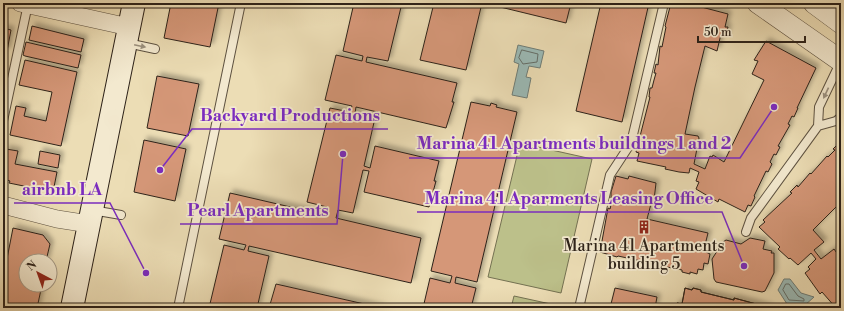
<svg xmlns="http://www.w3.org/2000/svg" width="844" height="311" font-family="'Libre Bodoni',serif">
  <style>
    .green { fill: #bcc08a; stroke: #747152 }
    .water { fill: #9bbab6; stroke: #6f7d77 }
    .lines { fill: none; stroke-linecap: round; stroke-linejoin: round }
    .shore { stroke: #646e68; stroke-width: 1 }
    .building { fill: #d59778; stroke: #2d2219; filter: url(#shadow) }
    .service-casing { stroke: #5d5140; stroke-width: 10 }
    .minor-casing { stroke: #5d5140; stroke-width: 18 }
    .tertiary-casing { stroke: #5d5140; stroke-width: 22 }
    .secondary-casing { stroke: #2d2219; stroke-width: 24 }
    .service { stroke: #f3e9cf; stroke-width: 8 }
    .minor { stroke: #f3e9cf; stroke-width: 17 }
    .tertiary { stroke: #f3e9cf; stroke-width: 21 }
    .secondary { stroke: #f3e9cf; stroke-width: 22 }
    .oneway { fill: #9a8f7d }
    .labels { text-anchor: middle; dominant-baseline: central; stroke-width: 3.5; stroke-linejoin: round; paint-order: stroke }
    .poi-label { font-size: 16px; fill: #2d2219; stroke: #f3e9cf }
    .leader { fill: none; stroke: #7b2cbf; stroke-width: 1.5 }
    .callout-dot { fill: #7b2cbf; stroke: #f3e9cf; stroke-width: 1.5 }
    .callout-label { font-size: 17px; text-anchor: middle; font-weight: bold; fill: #7b2cbf; stroke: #f3e9cf; stroke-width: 3.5; stroke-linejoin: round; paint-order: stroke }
  </style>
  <defs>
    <filter id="shadow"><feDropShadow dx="3.5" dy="-3.5" stdDeviation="2" flood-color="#0004"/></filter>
  </defs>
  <rect width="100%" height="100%" fill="#ecddb5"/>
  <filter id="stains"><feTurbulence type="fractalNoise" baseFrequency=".005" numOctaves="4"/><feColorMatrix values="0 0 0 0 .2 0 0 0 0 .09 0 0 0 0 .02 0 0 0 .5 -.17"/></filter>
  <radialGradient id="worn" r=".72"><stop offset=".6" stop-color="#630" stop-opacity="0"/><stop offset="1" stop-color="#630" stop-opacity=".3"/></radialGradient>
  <path class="green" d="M520,143L592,159L561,293L488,277Z
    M514,296L569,308H511Z"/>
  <path class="water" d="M518,45L544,51L540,68L529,66L526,77L531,78L527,98L512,95L519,64L514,62Z
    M784,279H790L801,293L814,297L804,306L787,304L778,290Z"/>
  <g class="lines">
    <path class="shore" d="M522,50L538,54L537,62L523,64L519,58Z
      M786,284H789L798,296L804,299V301L789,300L783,290Z"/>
  </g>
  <path class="building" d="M171,3H219L210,47L164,38Z
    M354,3H402L388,61L367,57L366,62L457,83L452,102H454L446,128L356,107L355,113L375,118L364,166L370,168L375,146L439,161L434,181H436L429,207L364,192L369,171L363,170L353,213L338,210L336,218L421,238L411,283L249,246L248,251L269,256L257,308H209L224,245L244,250L246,245L219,239L230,193L325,215L327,207L307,202L330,108L350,112L352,106L325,100L336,55L362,61L363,56L343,51Z
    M434,3H482L466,70L420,60Z
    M492,3H571L566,23L492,5Z
    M601,3H649L622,122L576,111Z
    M671,3L690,5V4L728,14L725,27H728L726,36L721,34L717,51L705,46L695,87L685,134L698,136L699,138L694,164L705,169L710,156L712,157L713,155L724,162L764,80L752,74L758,61L754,60L766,41L816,68L797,108H798L794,117L792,116L788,124L790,125L778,146L780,147L776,155L774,154L770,162L772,164L768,172L766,171L754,196L755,197L751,206L748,205L745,212L719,199L718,202L696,189L699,182L696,181L699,172L690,168L689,173L679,172L665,169L666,167L637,161L639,153L636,152L650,97H649L650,88H652L654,80L656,73H654L656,64L658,65L660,46L662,47L666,27L665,26Z
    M32,26L84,39L81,52L29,40Z
    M3,28L11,30L7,51H3Z
    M26,42L81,55L78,68L25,56L23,55Z
    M25,60L77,72L61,146L10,135L16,106L26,108L24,116L46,121L52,92L19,85Z
    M157,76L199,84L188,136L147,128Z
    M471,102L490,106L491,103L497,105L496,107L517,112L477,282L456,277L455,283L476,288L471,308H423L430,278L450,283L452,276L431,271Z
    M144,140L186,149L175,201L134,192Z
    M840,142L841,202L813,230L824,242L814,250L821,259L834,249L841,259V308H836L822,292L820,294L805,273L810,269L808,267L816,259L811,253L798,265L790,258L789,259L778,249L780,247L759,227L765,222L763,220L792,193L790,192L797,185L798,187L810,173L811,174L827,156L828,157L835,150L833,149Z
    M6,149L18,151L15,164L57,172L53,192L9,183L10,181L3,179V163Z
    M40,151L60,155L58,168L38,164Z
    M616,176L628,179L629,176L656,183L654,200H652L647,219L708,233L704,249L707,250L706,252L710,254L708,264L704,263L703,270L698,269L697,274L690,272V274L682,272V270L667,267V268L649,262L648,264L640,263L641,261L618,256L617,257L600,252L608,208L610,209L611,205V192Z
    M13,228L43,235L50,244L46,261H26V285H42L37,308H3V268L5,269Z
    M750,238L765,241L763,249L772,251L771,253H774V273L765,291L762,292L716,282L714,279L712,259L723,242L726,240L741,244Z
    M276,284L382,308H269Z
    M615,288L657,297L655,308H610Z
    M685,288L692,290L693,288L701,290V292L734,300V298L771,308H675L677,303L682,304Z
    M685,288L692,290L693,288L701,290V292L734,300V298L771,308H675L677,303L682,304Z"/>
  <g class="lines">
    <g class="service-casing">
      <path id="service" d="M127,43L155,49
        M3,121L28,4
        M818,126L836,121L841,117
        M92,210L121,215
        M746,232L751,218L818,126L819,107L841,61
        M178,308L241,3
        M579,308L610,175L631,143L664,3"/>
    </g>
    <g class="minor-casing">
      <path id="minor" d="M20,3L129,27
        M3,205L57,219L89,224"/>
    </g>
    <g class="tertiary-casing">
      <path id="tertiary" d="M758,3L841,61
        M814,3L841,23"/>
    </g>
    <g class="secondary-casing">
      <path id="secondary" d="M72,308L134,3"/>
    </g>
    <use href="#service" class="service"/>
    <use href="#minor" class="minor"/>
    <use href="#tertiary" class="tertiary"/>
    <use href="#secondary" class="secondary"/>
  </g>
  <defs><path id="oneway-solid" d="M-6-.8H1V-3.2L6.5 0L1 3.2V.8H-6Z"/></defs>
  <g class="oneway">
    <use href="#oneway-solid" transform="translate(140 46) rotate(12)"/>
    <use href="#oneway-solid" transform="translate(826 93) rotate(115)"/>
  </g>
  <defs>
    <g id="building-bare" transform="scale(1.08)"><path d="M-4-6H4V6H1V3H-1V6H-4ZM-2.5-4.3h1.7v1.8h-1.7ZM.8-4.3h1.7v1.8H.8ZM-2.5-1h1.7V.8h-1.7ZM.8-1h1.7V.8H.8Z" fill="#8f2418" stroke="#f3e9cf" stroke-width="2.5" paint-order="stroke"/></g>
  </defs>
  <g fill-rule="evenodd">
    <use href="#building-bare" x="644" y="227"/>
  </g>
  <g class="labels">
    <g class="poi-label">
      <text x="644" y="246">Marina 41 Apartments<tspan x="644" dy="18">building 5</tspan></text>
    </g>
  </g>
  <path class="leader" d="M160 170L192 129H388M774 107L740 158H409M146 273L110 203H14M744 266L722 212H417M343 154L337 224H180"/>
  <g class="callout-dot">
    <circle cx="160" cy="170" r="4"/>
    <circle cx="774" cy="107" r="4"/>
    <circle cx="146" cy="273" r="4"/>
    <circle cx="744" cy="266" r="4"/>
    <circle cx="343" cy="154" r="4"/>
  </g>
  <g class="callout-label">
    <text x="290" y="121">Backyard Productions</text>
    <text x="574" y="149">Marina 41 Apartments buildings 1 and 2</text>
    <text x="62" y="195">airbnb LA</text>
    <text x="569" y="204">Marina 41 Aparments Leasing Office</text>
    <text x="258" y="216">Pearl Apartments</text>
  </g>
  <rect width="844" height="311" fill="none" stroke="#ecddb5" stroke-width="16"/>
  <rect x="4" y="4" width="836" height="303" fill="none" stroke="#2d2219" stroke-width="2"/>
  <rect x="8" y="8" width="828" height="295" fill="none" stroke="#2d2219"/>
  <g transform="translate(38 273) rotate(319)"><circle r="19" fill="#f3e9cf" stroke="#a49986"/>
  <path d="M0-3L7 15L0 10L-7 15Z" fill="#8f2418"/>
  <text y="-6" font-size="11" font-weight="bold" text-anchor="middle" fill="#2d2219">N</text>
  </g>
  <path d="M698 36v6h107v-6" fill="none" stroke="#2d2219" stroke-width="2"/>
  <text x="704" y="36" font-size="12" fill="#2d2219" stroke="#f3e9cf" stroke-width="3" paint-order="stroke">50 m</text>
  <rect width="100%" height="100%" filter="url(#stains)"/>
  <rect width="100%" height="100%" fill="url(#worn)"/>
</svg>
